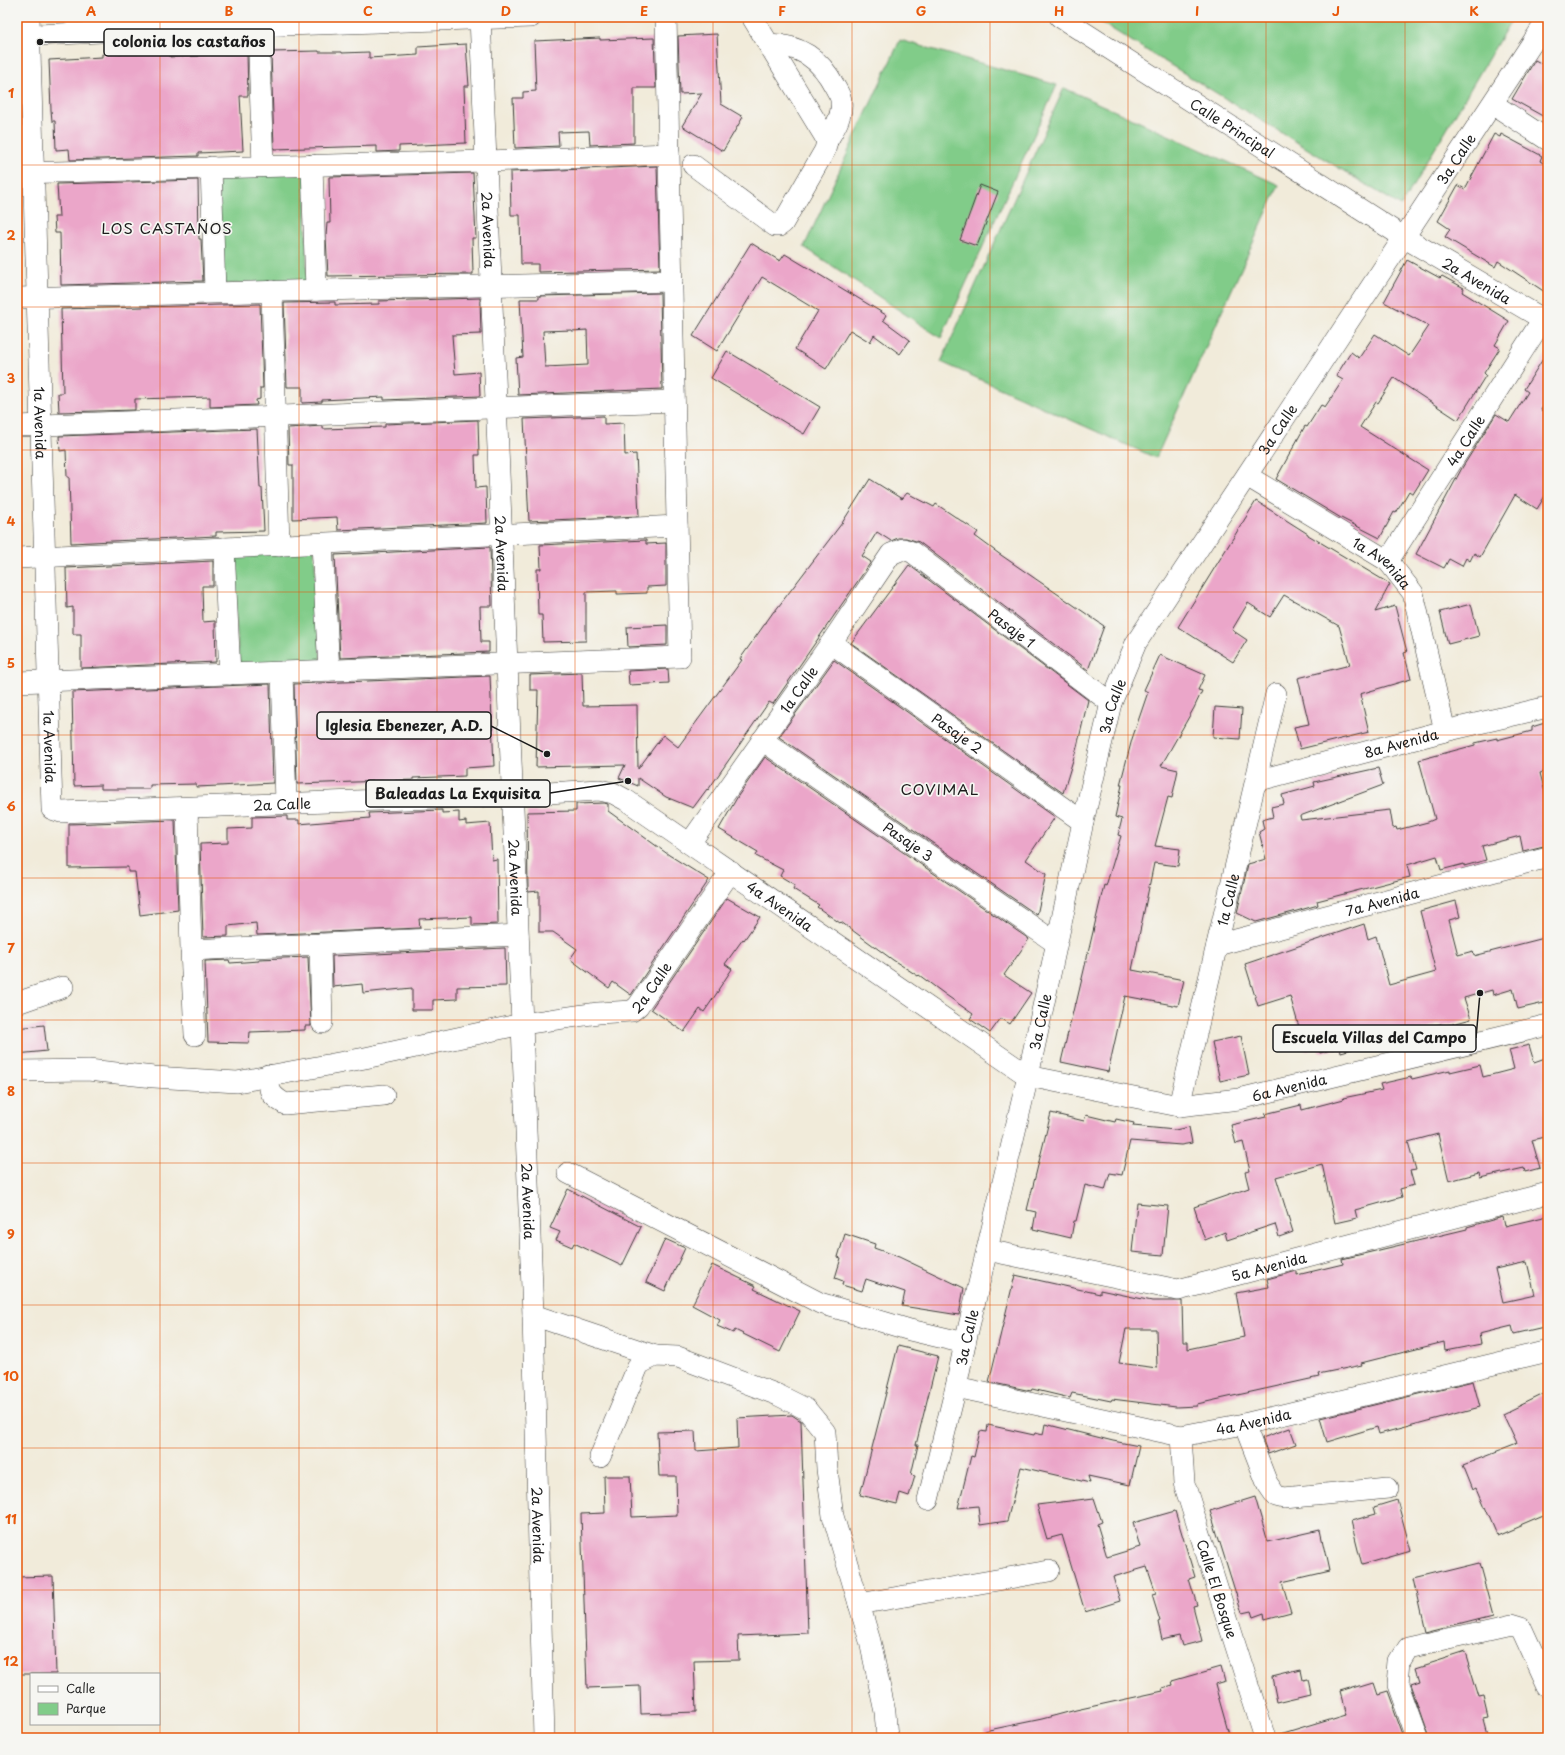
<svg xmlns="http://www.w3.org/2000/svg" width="1565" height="1755" font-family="'Playpen Sans',sans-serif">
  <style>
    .green { fill: #81cc89; stroke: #4e7452 }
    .building { fill: #eba6c9; fill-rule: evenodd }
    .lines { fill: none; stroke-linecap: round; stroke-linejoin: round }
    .minor-casing { stroke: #3c3b38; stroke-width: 22 }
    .minor { stroke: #fff; stroke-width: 21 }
    .grid { fill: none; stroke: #e8590c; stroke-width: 1; stroke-opacity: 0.55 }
    .labels { text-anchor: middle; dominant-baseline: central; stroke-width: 3.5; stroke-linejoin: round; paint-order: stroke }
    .street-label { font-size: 14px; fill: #1c1c1c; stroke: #f6f6f2 }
    .neighbourhood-label { font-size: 15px; letter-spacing: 1px; fill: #1c1c1c; stroke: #f6f6f2 }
    .leader { fill: none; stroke: #1c1c1c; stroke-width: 1.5 }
    .callout-dot { fill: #1c1c1c; stroke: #f6f6f2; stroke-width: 1.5 }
    .callout { fill: #f6f6f2; stroke: #1c1c1c; stroke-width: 1.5 }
    .callout-label { font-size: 15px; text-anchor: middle; font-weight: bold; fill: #1c1c1c }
    .neatline { fill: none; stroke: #e8590c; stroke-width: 1.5 }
    .grid-label { font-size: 13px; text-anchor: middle; font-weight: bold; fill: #e8590c }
  </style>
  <rect width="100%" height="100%" fill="#f6f6f2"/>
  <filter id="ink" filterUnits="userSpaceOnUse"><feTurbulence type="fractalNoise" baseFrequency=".025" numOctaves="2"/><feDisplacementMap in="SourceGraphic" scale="8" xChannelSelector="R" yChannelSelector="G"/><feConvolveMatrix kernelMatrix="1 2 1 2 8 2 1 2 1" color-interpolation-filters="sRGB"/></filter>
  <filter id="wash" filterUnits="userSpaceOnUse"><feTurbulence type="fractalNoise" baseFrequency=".012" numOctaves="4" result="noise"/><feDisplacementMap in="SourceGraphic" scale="16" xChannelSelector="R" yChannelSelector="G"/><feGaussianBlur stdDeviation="0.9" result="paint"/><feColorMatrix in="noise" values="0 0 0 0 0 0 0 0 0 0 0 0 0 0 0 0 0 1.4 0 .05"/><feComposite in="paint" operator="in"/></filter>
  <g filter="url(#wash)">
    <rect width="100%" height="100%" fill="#f1ebda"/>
    <path class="green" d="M1092,17H1513L1401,206Z
      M900,40L1057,85L941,338L804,247Z
      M1064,88L1279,185L1156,458L941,362Z
      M218,173H306L307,283L221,284Z
      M314,549L321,663L239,666L232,554Z"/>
    <g id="blocks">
      <path class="building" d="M717,34L721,104L743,117L723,151L682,126L702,93L680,94L678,36Z
        M600,38V40L654,38L656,88H634V143L590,145L589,131L558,132L559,146L515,148L513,98H523V92L536,91L534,41Z
        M144,42V48L170,46V57L199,56V52L221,51V54L247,53L248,96H240L243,151L198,153V156L70,160L69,149L56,150L55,121H52L51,110L49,60L102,57V54L123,53V43Z
        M466,44L469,86H464L466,143L399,146V151L377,152V146L274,149L271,52L319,51V52H342V53L369,52V58L418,55V47Z
        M1535,60L1548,67V119L1512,99Z
        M1494,134L1500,137L1501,134L1542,156L1540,161L1548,166V294L1498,261L1495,267L1445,237L1450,229L1438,221L1458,185L1465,189Z
        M657,166L660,269L538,272V264H521L520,215H511L510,172Z
        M473,173L476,238H472L473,274L328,276L326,236L327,223H330L329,177Z
        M198,180L199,239H201L203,281L61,285L60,233H55L54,217H59L57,184Z
        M980,185L998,192L977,246L960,240Z
        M751,243L780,261L785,254L886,315L883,320L910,340L900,354L874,335L870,342L850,330L826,369L795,349L818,311L762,277L717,351L693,336Z
        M1407,260L1440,278L1442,276L1464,288L1462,292L1509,321L1495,345L1500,348L1484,373L1486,375L1458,420L1394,378L1378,403L1376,402L1360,427L1428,470L1413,494L1409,491L1396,513L1394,512L1380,538L1341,518L1276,479L1305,426L1307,427L1321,405L1325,407L1343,380L1336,376L1351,352L1359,358L1375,334L1409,356L1429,326L1384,302Z
        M660,293L662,389L518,395L516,358L523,357L520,299H539V296ZM572,330V331L587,330L588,365L545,367L543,331Z
        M480,298L481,334L452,335L455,374L479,372L480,396L384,400V397L322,400V402L302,403V387H287L284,303L335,302V305L379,304V301Z
        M260,304L263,388H260V399L256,400L257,405L210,407V397L135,399V410L59,412L58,393H63L61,309Z
        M727,351L820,407L804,434L711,378Z
        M1548,351V398L1541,410L1548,414V491L1537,509L1515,495L1480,557L1474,553L1470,561L1466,558L1462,566L1449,559L1444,568L1416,554L1462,468L1496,414L1509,422L1528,392L1524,389Z
        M604,416V424L624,423L625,455L636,454L639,516L529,521L524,419Z
        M478,420L479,455H475L476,488L486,487L487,523L338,530L337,517L293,519V465H289L288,428L323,426V429L385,427V424Z
        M257,429L260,488H262L264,531L216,532V536L71,543L69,477H67L66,450L60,451L59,436Z
        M870,479L902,499L907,493L934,507L936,504L978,532L975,536L998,553L1104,626L1088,670L919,542L906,538H898L891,541L877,532L862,556L871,562L773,704L769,702L708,790L707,789L693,808L666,797L638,778V786L619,778L625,765L536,767L538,690H530V675L582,673L583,706L637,705L638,769L663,735L678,747L742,660L740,659L774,611H775L842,523Z
        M1256,501L1308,534V535L1390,584L1375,612L1395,606L1407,652L1404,653L1411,679L1360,694L1369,732L1300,749L1294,727L1309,724L1298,678L1350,665L1339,626L1284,595L1270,617L1248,603L1232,630L1247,640L1233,662L1178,627Z
        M646,540V544L666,543V586L647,587V593L617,594V591L586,592V641L543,642L542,615H538L537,569H541L540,545Z
        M490,547L492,606H480L481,642H489V652L340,658L335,555Z
        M213,561V586H202L203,622L215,621L216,662L81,668V634H73V607L67,608L66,568Z
        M909,565L1088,700L1077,747L1063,793L851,643Z
        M1471,604L1479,636L1448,644L1440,612Z
        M667,625V645L628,647L627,627Z
        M1160,655L1205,675L1198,690L1202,691L1194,708L1161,766L1178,770L1172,798L1168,797L1155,846L1180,849L1178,866L1154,863L1132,970L1184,980L1178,1006L1125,996L1108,1072L1061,1062L1075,1003L1076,1004L1104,885L1106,886L1121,836L1118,835L1122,819L1115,817L1122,785H1120L1132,739L1148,692L1144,690Z
        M834,660L1055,817L1026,860L1046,874L1037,915L779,737Z
        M668,669L669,683L629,685L628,671Z
        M490,676L494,766L465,768V776L413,778V780L297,784L294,684Z
        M270,684L273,783L219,786L196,787V784L150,785V789H101V785L74,786L72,692Z
        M1215,707L1242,709L1240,739L1213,737Z
        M1548,722V771L1540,773L1548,804V845L1523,851L1520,836L1482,846L1486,860L1464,866V864L1441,870L1437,856L1407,865L1410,877L1317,901L1318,905L1293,912L1256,922L1237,913L1248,864L1266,859L1259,832L1264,829L1262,820L1273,817L1271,807L1284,804L1282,795L1315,786L1314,782L1378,768L1383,785L1300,816L1301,820L1390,810L1393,828L1396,827L1397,830L1428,822L1435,819L1419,760L1475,745V743L1497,738V740L1532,731V727Z
        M765,757L1029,939L1004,975L1031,993L1010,1024L1001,1018L990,1033L970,1019L973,1014L946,995L919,975L918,976L893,960L841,922L840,923L817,907L819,905L793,889L795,885L780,876L783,870L756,856L758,852L719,829L738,796Z
        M604,803L608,804V811L669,855L709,880L631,995L613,982L609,988L570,959L577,949L553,932H539V891L528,892L527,812L576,811V804Z
        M442,810V813L459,812V822L466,821V825L490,823L492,860L497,859L498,924L472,925V917L419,919L420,928L257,935L256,923L228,926V936L203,937L200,844L228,843V829L252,828V817L287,816V820H299V824L370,818L369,813Z
        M175,820L178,910L140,915L135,872H128V867L69,868V824Z
        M727,898L760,917L744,940L743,939L725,964L732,969L718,990H719L704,1012L700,1009L684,1032L651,1009Z
        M1456,901L1460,917L1449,920L1458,955L1473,951L1474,956L1548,937V1002L1518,1009L1513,989L1493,995L1492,990L1464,998L1471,1019L1442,1027L1441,1024L1341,1052L1340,1047L1320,1053L1319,1047L1306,1051L1290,996L1258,1006L1245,964L1364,924L1368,939L1376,936L1389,985L1436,972L1420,911Z
        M505,948L506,986L457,987V999L433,1000V1010H412V988L363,993L362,984L333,987L332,956Z
        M308,957L311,1026H305V1030L250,1032L249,1043L208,1042L205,961L229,960L230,963L259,961V959Z
        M44,1025L47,1051L17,1054V1028Z
        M1241,1036L1249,1075L1220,1081L1212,1042Z
        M1529,1045L1534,1062L1548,1057V1136L1532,1140L1540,1168L1525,1172L1524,1168L1480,1178L1479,1173L1449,1181L1438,1134L1408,1142L1416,1170L1410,1171L1414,1185L1400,1189L1402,1197L1355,1210L1357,1218L1335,1223L1322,1164L1276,1177L1293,1232L1279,1237L1275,1224L1227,1240L1225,1232L1205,1240L1194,1207L1249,1188L1245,1172L1250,1171L1243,1142L1236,1144L1231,1125L1266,1117L1265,1114L1301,1105L1302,1110L1344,1099L1343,1098L1382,1090L1380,1084L1411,1077L1412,1079L1450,1070V1072L1480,1065L1483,1077L1514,1069L1509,1050Z
        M1051,1113L1084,1121L1086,1115L1115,1122L1116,1119L1134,1123L1133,1126L1175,1130L1189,1127L1192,1143L1181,1145L1130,1141L1122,1175L1110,1173L1105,1190L1085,1185L1076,1221H1074L1071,1238L1033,1229L1036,1212L1027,1210Z
        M568,1189L641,1227L622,1266L574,1243L572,1247L556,1240L560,1232L550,1228Z
        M1137,1203L1168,1206L1163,1255L1132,1252Z
        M1548,1216V1326L1514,1334L1512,1326L1479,1334L1481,1344L1445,1351L1444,1342L1361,1363L1362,1365L1318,1374L1319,1377L1197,1404V1406L1176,1407L1112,1399L1111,1401L1072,1393L1070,1398L1032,1389L1031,1391L989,1382L1015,1275L1100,1294V1290L1152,1301H1182L1183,1342H1188V1349L1244,1337L1236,1293L1269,1287L1267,1279L1297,1271V1275L1343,1264L1342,1259L1467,1229V1227L1503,1217L1505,1226ZM1527,1262L1535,1295L1503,1302L1495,1269ZM1126,1329H1156L1157,1368L1119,1363Z
        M845,1234L875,1244L874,1248L899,1257L964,1288L959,1315L902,1306L905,1292L866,1279L862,1291L842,1285L843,1281L835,1278L841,1258L838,1257Z
        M665,1239L685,1248L665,1291L646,1282Z
        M712,1265L756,1286L754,1289L800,1311L780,1352L735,1330L733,1333L717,1326L720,1320L692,1305Z
        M898,1346L938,1356L916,1445H918L911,1475L915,1476L909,1496L900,1493L897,1504L860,1495Z
        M1473,1381L1480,1407L1379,1434L1377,1427L1327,1442L1320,1418Z
        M1548,1392V1513L1497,1535L1477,1488L1473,1490L1463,1465L1517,1444L1503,1414Z
        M792,1415L801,1421L808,1633L738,1636L739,1660L694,1661L696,1712L641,1714L640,1686L587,1688L581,1514L605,1513L604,1476H630L632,1517L677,1515L676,1476H659L657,1432L695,1431L696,1451L738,1448L737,1418Z
        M1045,1424L1113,1441L1139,1446L1130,1485L1088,1476L1090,1483L1021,1467L1007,1521L980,1525L978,1506L958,1508L971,1456L974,1457L980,1431L987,1432L988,1425L1034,1435L1035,1433L1043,1435Z
        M1290,1428L1296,1444L1268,1454L1262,1438Z
        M1255,1497L1268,1542L1320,1530L1329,1571L1282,1582L1291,1612L1265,1619L1264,1613L1253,1617L1251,1611L1242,1613L1210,1511Z
        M1094,1498L1102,1522L1097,1524L1107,1557L1140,1547L1133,1523L1175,1511L1195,1577L1189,1579L1197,1605L1193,1606L1202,1641L1182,1646L1179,1636L1162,1640L1158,1622L1160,1621L1152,1595L1156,1594L1147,1567L1113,1577L1120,1601L1085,1612L1062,1535L1047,1539L1037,1505Z
        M1397,1500L1411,1551L1362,1565L1351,1521L1376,1514L1374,1507Z
        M1479,1563L1493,1615L1426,1632L1414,1579Z
        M53,1576L56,1674H17V1577Z
        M1465,1652L1479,1698L1484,1697L1489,1718L1484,1719L1489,1738H1429L1410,1684L1419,1681L1415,1668Z
        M1221,1667L1225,1682L1215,1685L1230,1738H985L984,1731L1042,1719L1076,1710L1163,1691L1162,1688L1173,1685L1172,1681Z
        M1301,1670L1303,1680L1308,1679L1311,1694L1277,1702L1272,1677Z
        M1373,1682L1377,1694L1387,1691L1404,1738H1280V1734L1346,1714L1340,1692Z"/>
    </g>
  </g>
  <g filter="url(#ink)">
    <use href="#blocks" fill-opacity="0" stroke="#3c3b38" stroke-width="1"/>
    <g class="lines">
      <g class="minor-casing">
        <g id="minor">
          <path id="s1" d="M29,17L52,809L61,812L513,795L599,790L613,793L626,800L1028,1076L1179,1106L1239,1099L1548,1025"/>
          <path id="s2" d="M480,17L522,1024L533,1315L544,1738"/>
          <path id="s3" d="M1060,17L1405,238L1548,322"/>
          <path d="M258,27L263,166"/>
          <path d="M17,36L162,29L531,17"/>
          <path d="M768,44C800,45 820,58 835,87C837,91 841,96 841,101C843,116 834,129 827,141"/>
          <path d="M1493,104L1548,140"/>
          <path d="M312,165L316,290"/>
          <path d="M693,165L775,226H779L783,223L825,150L827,141L824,135L752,17"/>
          <path d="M211,167L215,292"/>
          <path d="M17,173L487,161L669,154"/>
          <path d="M272,291L279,546"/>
          <path d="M17,298L672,281"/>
          <path d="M17,426L674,401"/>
          <path id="s4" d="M1247,476L1388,561L1413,593L1445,731"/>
          <path d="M322,544L329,670"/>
          <path d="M224,548L230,674"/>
          <path d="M17,558L677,526"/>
          <path id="s5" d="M1388,561L1543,319"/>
          <path id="s6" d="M831,643L1083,822"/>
          <path d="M282,672L286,803"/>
          <path d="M17,682L680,657L666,17"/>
          <path id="s7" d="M762,740L1056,943"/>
          <path id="s8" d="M1256,781L1445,731L1548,707"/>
          <path d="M187,808L191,950L195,1035"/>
          <path id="s9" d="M690,843L831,643L891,554L903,549L912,552L1111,703"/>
          <path d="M320,944L322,1023"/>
          <path id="s10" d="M1217,945L1548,857"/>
          <path d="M191,950L518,935"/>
          <path d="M17,1003L63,987"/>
          <path id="s11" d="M17,1071L88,1070L154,1077L237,1082L365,1058L522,1024L598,1013L632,1011L638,1006L731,871"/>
          <path d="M268,1075C269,1092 270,1095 285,1104L384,1095"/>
          <path id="s12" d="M1179,1106L1276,694"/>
          <path d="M568,1173L820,1303L910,1330L965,1343"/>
          <path id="s13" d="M987,1250L1178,1290L1548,1193"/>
          <path d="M533,1315L655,1356"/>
          <path id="s14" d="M956,1387L1181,1436L1244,1424L1548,1351"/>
          <path d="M1244,1424L1267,1483L1276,1496L1284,1498L1388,1488"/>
          <path id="s15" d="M1181,1436L1184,1483L1265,1738"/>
          <path d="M600,1457L639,1364L655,1356L678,1357L778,1395L806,1409L825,1432L827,1469L833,1516L870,1641L885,1712L887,1738"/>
          <path id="s16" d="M928,1500L956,1387L965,1343L1028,1076L1083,822L1111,703L1136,643L1548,19"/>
          <path d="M859,1604L1049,1571"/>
          <path d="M1417,1738L1398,1685L1400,1661L1408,1648L1511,1625L1521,1628L1548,1687"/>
        </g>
      </g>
      <use href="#minor" class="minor"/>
    </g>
  </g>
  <path class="grid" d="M160,17V1738M299,17V1738M437,17V1738M575,17V1738M713,17V1738M852,17V1738M990,17V1738M1128,17V1738M1266,17V1738M1405,17V1738M17,165H1548M17,307H1548M17,450H1548M17,592H1548M17,735H1548M17,878H1548M17,1020H1548M17,1163H1548M17,1305H1548M17,1448H1548M17,1590H1548"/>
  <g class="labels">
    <g class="street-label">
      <text stroke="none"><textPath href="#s3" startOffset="205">Calle Principal</textPath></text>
      <text stroke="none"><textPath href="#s16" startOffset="1463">3a Calle</textPath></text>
      <text stroke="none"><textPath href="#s2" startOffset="213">2a Avenida</textPath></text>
      <text stroke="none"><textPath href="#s3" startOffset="493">2a Avenida</textPath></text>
      <text stroke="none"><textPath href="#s1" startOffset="406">1a Avenida</textPath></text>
      <text stroke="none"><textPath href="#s16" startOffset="1139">3a Calle</textPath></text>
      <text stroke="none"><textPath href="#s5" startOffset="143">4a Calle</textPath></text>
      <text stroke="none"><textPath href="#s2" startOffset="537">2a Avenida</textPath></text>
      <text stroke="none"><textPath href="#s4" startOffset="161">1a Avenida</textPath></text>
      <text stroke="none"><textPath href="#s9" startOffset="500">Pasaje 1</textPath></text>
      <text stroke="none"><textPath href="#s9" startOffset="188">1a Calle</textPath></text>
      <text stroke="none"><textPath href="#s16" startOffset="815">3a Calle</textPath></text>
      <text stroke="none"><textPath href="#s6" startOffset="155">Pasaje 2</textPath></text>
      <text stroke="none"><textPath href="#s8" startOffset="150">8a Avenida</textPath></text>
      <text stroke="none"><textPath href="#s1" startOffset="730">1a Avenida</textPath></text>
      <text stroke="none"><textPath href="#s1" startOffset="1023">2a Calle</textPath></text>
      <text stroke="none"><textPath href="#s7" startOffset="178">Pasaje 3</textPath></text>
      <text stroke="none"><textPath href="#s2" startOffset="861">2a Avenida</textPath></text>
      <text stroke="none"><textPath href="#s12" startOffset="212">1a Calle</textPath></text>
      <text stroke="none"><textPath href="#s10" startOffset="171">7a Avenida</textPath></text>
      <text stroke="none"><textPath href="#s1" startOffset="1556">4a Avenida</textPath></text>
      <text stroke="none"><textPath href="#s11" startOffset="653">2a Calle</textPath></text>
      <text stroke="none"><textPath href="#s16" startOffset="491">3a Calle</textPath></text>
      <text stroke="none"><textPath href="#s1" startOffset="2123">6a Avenida</textPath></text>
      <text stroke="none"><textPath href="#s2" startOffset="1185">2a Avenida</textPath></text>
      <text stroke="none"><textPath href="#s13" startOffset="289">5a Avenida</textPath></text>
      <text stroke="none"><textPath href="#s16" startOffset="167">3a Calle</textPath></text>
      <text stroke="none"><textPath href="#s14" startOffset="304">4a Avenida</textPath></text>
      <text stroke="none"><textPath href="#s2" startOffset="1509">2a Avenida</textPath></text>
      <text stroke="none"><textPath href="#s15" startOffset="158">Calle El Bosque</textPath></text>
    </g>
    <g class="neighbourhood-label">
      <text x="167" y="227">LOS CASTAÑOS</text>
      <text x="940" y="788">COVIMAL</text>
    </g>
  </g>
  <path class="leader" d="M40 42L104 42M547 754L491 726M628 781L550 793M1480 993L1476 1038"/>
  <g class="callout-dot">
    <circle cx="40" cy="42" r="4"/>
    <circle cx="547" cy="754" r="4"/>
    <circle cx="628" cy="781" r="4"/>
    <circle cx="1480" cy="993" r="4"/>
  </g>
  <g class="callout">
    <rect x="104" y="29" width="170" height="27" rx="4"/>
    <rect x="317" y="712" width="174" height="27" rx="4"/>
    <rect x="366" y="780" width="184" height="27" rx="4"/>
    <rect x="1273" y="1025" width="203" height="27" rx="4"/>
  </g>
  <g class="callout-label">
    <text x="189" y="47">colonia los castaños</text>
    <text x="404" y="731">Iglesia Ebenezer, A.D.</text>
    <text x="458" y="799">Baleadas La Exquisita</text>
    <text x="1374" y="1043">Escuela Villas del Campo</text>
  </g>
  <rect width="1565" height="1755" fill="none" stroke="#f6f6f2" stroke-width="44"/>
  <rect x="30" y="1673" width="130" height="52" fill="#f6f6f2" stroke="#9f9f9c"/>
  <rect x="38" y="1686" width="20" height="6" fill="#ffffff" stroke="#9f9f9c"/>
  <text x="66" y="1693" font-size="12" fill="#1c1c1c">Calle</text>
  <rect x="38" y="1703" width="20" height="12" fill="#81cc89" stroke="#9f9f9c"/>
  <text x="66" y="1713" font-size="12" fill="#1c1c1c">Parque</text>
  <rect x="22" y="22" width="1521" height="1711" class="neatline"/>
  <g class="grid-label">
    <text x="91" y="16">A</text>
    <text x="229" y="16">B</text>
    <text x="368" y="16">C</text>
    <text x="506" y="16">D</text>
    <text x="644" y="16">E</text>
    <text x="782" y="16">F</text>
    <text x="921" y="16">G</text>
    <text x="1059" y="16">H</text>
    <text x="1197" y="16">I</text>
    <text x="1336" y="16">J</text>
    <text x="1474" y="16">K</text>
    <text x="11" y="98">1</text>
    <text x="11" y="240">2</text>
    <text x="11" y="383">3</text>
    <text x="11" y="526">4</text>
    <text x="11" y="668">5</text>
    <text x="11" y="811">6</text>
    <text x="11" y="953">7</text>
    <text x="11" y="1096">8</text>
    <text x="11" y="1239">9</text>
    <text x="11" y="1381">10</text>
    <text x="11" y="1524">11</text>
    <text x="11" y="1666">12</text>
  </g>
</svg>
